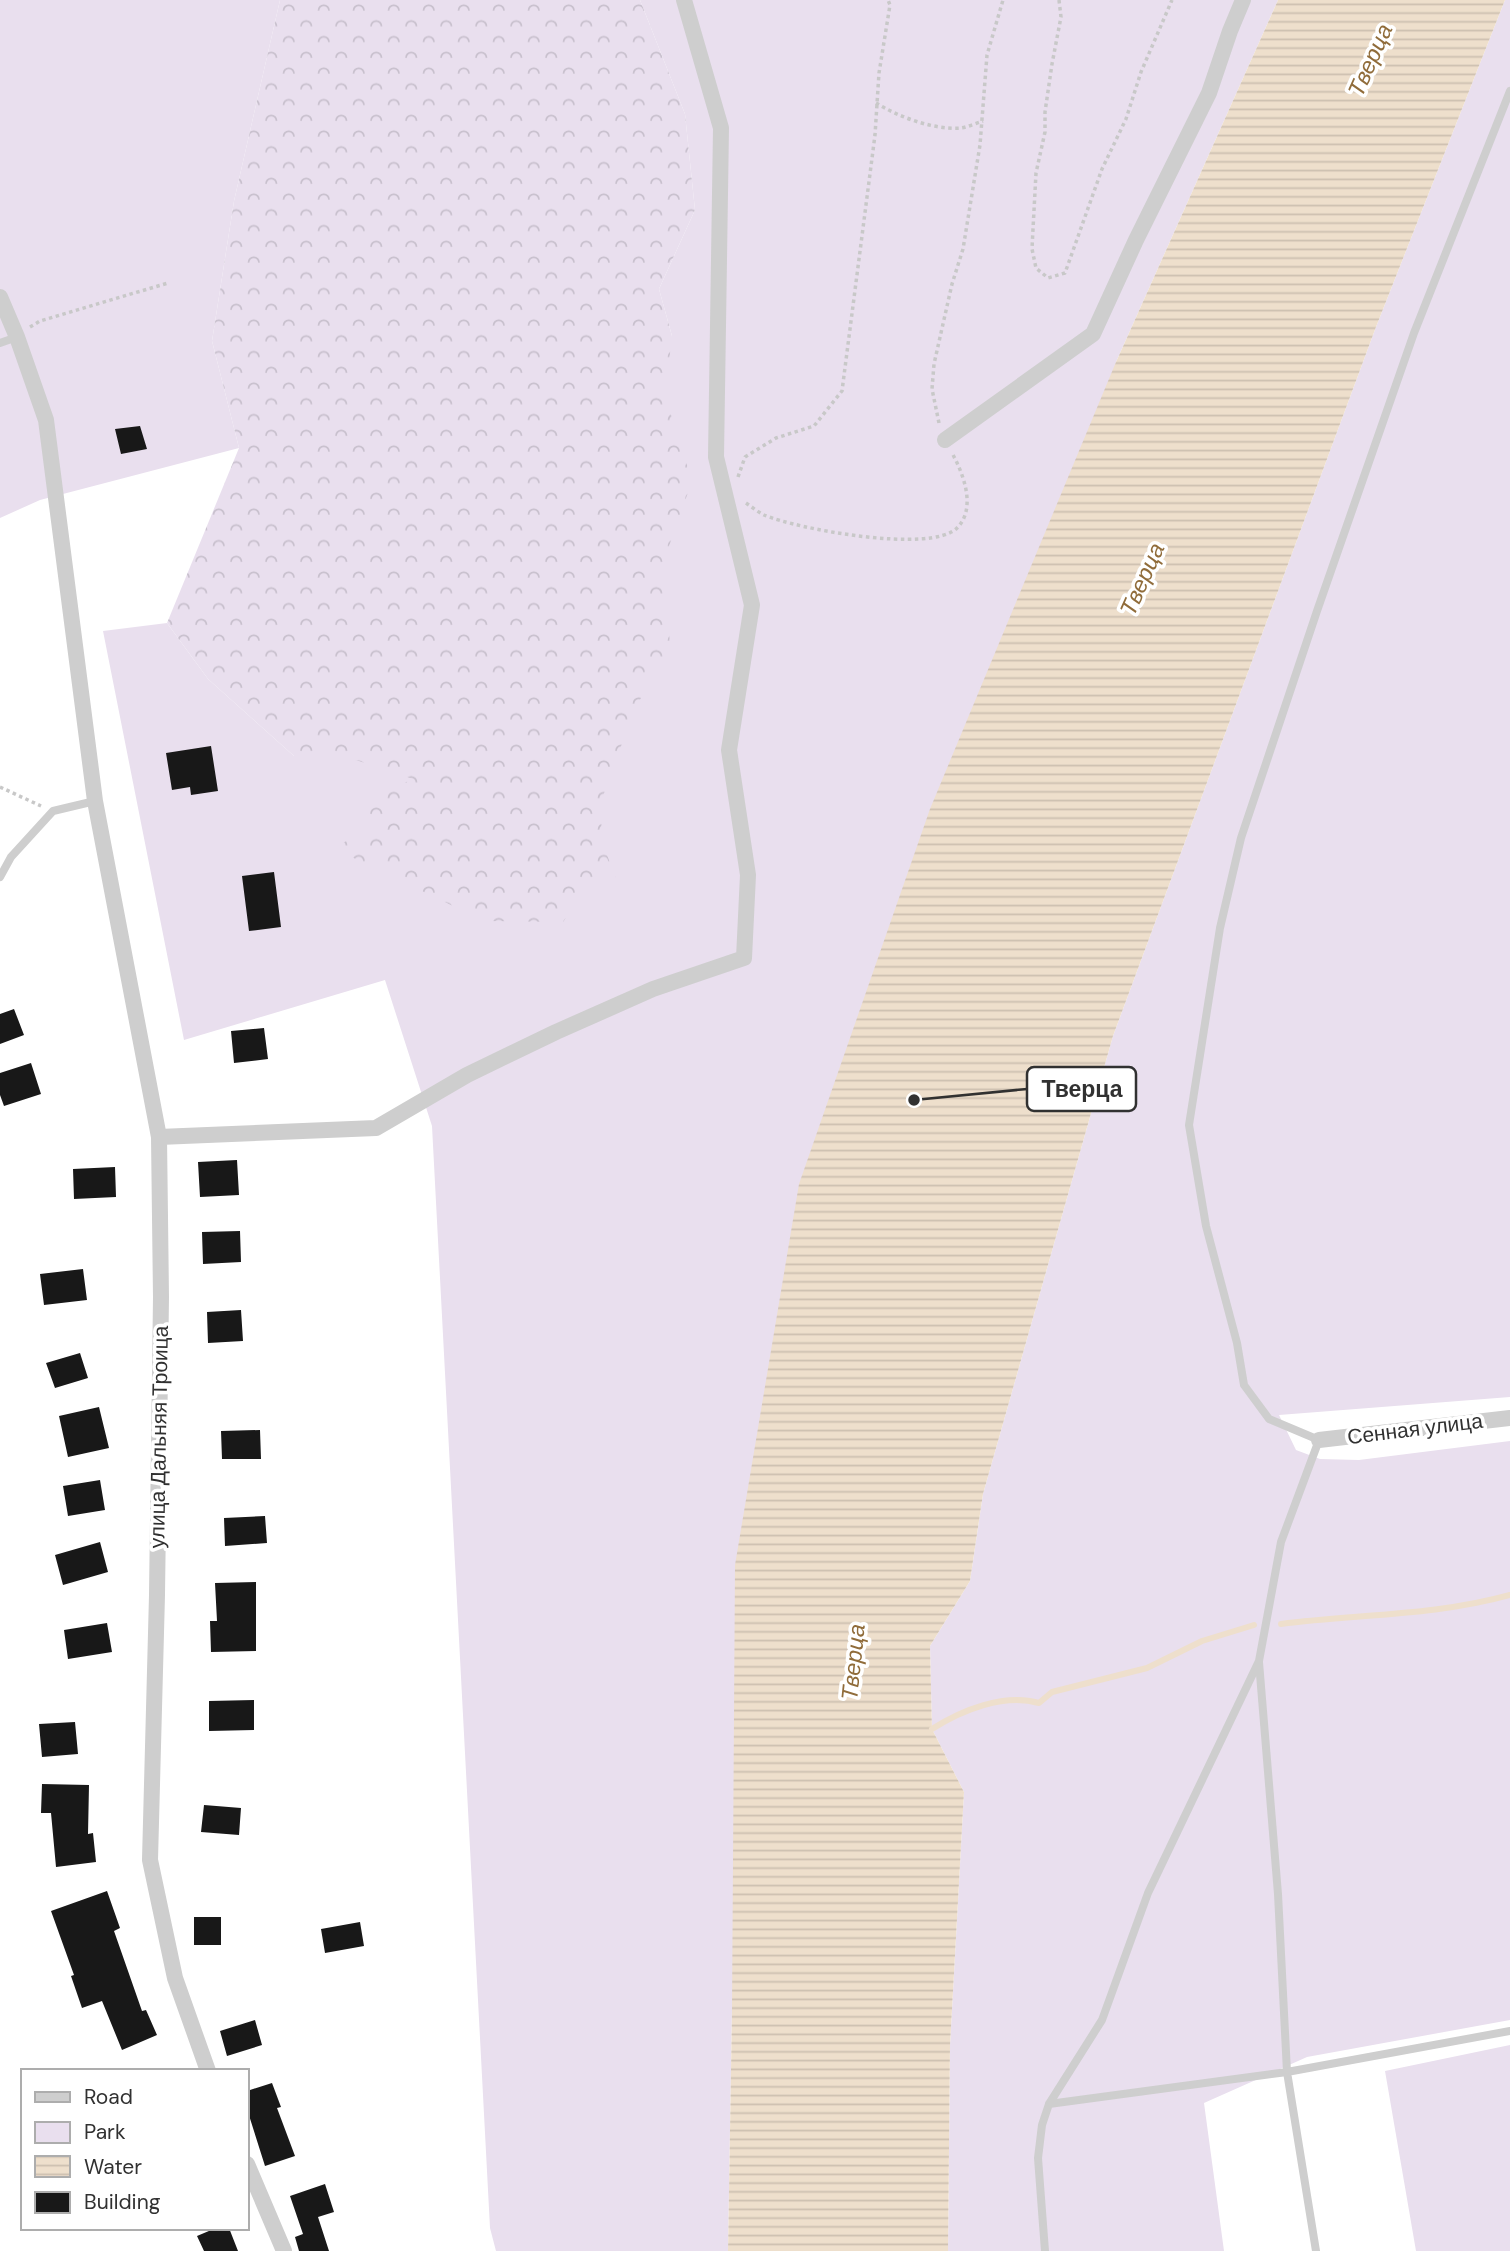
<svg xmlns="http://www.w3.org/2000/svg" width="1510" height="2251" font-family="'DM Sans',sans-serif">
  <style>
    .green { fill: #e9dfee }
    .forest { fill: url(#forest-crowns) }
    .water { fill: url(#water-rules) }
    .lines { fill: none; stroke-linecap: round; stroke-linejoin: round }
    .stream { stroke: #eedfcc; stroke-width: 6 }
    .building { fill: #181818 }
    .path { stroke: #c8c8c8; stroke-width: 3.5; stroke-dasharray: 3.5 3.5; stroke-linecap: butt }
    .lane { stroke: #cecece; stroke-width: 8 }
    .street { stroke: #cecece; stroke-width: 16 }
    .labels { text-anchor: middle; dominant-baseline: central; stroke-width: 7; stroke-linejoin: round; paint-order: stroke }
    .street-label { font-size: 21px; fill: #313131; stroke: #fff }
    .water-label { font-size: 23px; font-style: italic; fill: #906c3a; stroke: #fff }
    .leader { fill: none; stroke: #313131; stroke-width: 2.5 }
    .callout-dot { fill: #313131; stroke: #fff; stroke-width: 2.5 }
    .callout { fill: #fff; stroke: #313131; stroke-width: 2.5 }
    .callout-label { font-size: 23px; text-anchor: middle; font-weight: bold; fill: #313131 }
  </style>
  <defs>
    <pattern id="forest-crowns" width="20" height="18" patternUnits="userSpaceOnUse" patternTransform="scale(1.75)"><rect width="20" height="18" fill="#e9dfee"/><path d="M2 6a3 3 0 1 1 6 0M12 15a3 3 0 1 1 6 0" fill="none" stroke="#c8c0cd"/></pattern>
    <pattern id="water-rules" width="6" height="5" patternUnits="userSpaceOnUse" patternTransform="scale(1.75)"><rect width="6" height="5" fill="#eedfcc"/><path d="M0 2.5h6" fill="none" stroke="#cdc0b0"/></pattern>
  </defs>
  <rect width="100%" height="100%" fill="#fff"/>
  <path class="green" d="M0,0H280L234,201L212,341L239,448L40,500L0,518Z
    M640,0H1278L1116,362L732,2009L728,2251H496L490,2228L432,1126L385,980L184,1040L103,631L167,623L208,679L294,756L672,336L659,289L695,210L685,114Z
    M1505,0H1510V1397L1279,1415L1296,1450L1320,1459L1359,1460L1510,1441V2020L1307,2057L1204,2103L1224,2251H948L950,2046L964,1792L932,1729L930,1646L970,1581L983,1494L1113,1036L1376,327Z
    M1510,2045V2251H1416L1385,2071Z"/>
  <path class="forest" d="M280,0H640L685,114L695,210L659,289L672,336L665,396L692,481L662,566L670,643L633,713L602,799L601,839L616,879L587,889L563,922L484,921L333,848L379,824L362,819L364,801L413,779L359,761L294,756L208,679L167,623L239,448L212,341L234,201Z"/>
  <path class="water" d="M1278,0H1505L1376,327L1113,1036L983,1494L970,1581L930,1646L932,1729L964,1792L950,2046L948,2251H728L732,2009L735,1565L799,1184L930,809L1116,362Z"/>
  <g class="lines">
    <path class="stream" d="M1281,1624C1358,1614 1435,1616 1510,1595
      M932,1729C962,1710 1004,1693 1039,1703L1052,1692L1147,1668L1202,1641L1254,1625"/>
  </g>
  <path class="building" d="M140,426L147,449L121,454L115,429Z
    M211,746L218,791L191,795L190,787L172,790L166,753Z
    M274,872L281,927L249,931L242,876Z
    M14,1009L24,1035L0,1044V1014Z
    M264,1028L268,1059L234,1063L231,1031Z
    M31,1063L41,1094L4,1106L0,1095V1073Z
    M237,1160L239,1195L200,1197L198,1162Z
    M115,1167L116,1197L74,1199L73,1169Z
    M240,1231L241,1262L203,1264L202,1232Z
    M83,1269L87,1300L44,1305L40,1274Z
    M241,1310L243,1341L208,1343L207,1312Z
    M80,1353L88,1378L55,1388L46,1363Z
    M99,1407L109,1448L68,1457L59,1416Z
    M260,1430L261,1459H222L221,1431Z
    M100,1480L105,1510L68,1516L63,1486Z
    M265,1516L267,1543L225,1546L224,1518Z
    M100,1542L108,1572L63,1585L55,1555Z
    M256,1582V1651L211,1652L210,1621H217L215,1583Z
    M107,1623L112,1652L68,1659L64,1630Z
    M254,1700V1730L209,1731V1701Z
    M75,1722L78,1754L42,1757L39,1724Z
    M42,1784L89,1785L88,1834L93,1833L96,1862L56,1867L51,1813H41Z
    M204,1805L241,1808L239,1835L201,1832Z
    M107,1891L120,1928L114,1931L142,2011L146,2010L157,2035L122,2050L102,2001L82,2008L71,1976L74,1975L51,1911Z
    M194,1917H221V1945H194Z
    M360,1922L364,1946L325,1953L321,1929Z
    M255,2020L262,2045L227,2056L220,2031Z
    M272,2083L281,2107L277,2108L295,2156L265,2166L247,2109V2091Z
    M325,2184L334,2212L318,2217L329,2251H299L295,2237L303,2234L290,2196Z
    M216,2228H229L238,2251H204L197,2236Z"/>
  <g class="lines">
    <path class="path" d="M1059,0L1061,17L1052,64L1045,112V132L1036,173L1033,229L1032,249L1036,268L1048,278L1065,273L1102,169L1126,119L1141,72L1172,0
      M876,103C899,117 933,130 961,128C968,127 976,123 983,121
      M30,327L40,321L168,283
      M939,423L932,389L934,364L952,284L963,249L980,145L987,55L1003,0
      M738,477L745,457L776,438L814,426L842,391L875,135L879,73L890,5L888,0
      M746,503C752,507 758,512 764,515C797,529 931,554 957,528C977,508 963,473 952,453
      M0,787L41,806"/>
    <path class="lane" d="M0,343L17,337
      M0,877L11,857L53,811L95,801
      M1259,1662L1278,1894L1287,2072L1316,2251
      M1049,2104L1287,2072L1510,2031
      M1045,2251L1038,2158L1042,2125L1049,2104L1102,2020L1148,1893L1259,1661L1281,1542L1319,1440L1269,1419L1244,1385L1237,1343L1206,1226L1189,1125L1220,928L1241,838L1317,611L1414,333L1510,91"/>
    <path class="street" d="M0,297L17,337L46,420L95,801L159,1137L161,1297L157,1595L150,1860L175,1978L208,2071
      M945,440L1093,334L1136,240L1209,93L1230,31L1243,0
      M159,1137L376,1128L467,1075L556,1032L653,989L744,958L748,875L729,750L752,605L716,457L721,128L684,0
      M1319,1440L1510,1418
      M247,2164L284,2251"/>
  </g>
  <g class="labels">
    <g class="street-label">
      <text transform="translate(1415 1429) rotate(-7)">Сенная улица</text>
      <text transform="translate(159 1437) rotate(-89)">улица Дальняя Троица</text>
    </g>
    <g class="water-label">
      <text transform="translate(1370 60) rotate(-66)">Тверца</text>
      <text transform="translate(1142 579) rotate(-66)">Тверца</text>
      <text transform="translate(853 1662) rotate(-84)">Тверца</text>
    </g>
  </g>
  <path class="leader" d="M914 1100L1027 1089"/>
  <circle class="callout-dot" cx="914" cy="1100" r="7"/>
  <rect class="callout" x="1027" y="1067" width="109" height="44" rx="7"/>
  <g class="callout-label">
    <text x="1082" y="1097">Тверца</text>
  </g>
  <rect x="21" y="2069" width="228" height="161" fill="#ffffff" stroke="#adadad" stroke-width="2"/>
  <rect x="35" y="2092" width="35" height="10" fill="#cecece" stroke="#adadad" stroke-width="2"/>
  <text x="84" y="2104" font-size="21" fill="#313131">Road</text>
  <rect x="35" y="2122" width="35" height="21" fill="#e9dfee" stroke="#adadad" stroke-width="2"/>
  <text x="84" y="2139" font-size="21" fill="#313131">Park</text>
  <rect x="35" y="2156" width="35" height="21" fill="url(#water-rules)" stroke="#adadad" stroke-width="2"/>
  <text x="84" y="2174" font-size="21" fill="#313131">Water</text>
  <rect x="35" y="2192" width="35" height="21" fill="#181818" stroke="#adadad" stroke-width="2"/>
  <text x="84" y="2209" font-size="21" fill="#313131">Building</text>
</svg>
